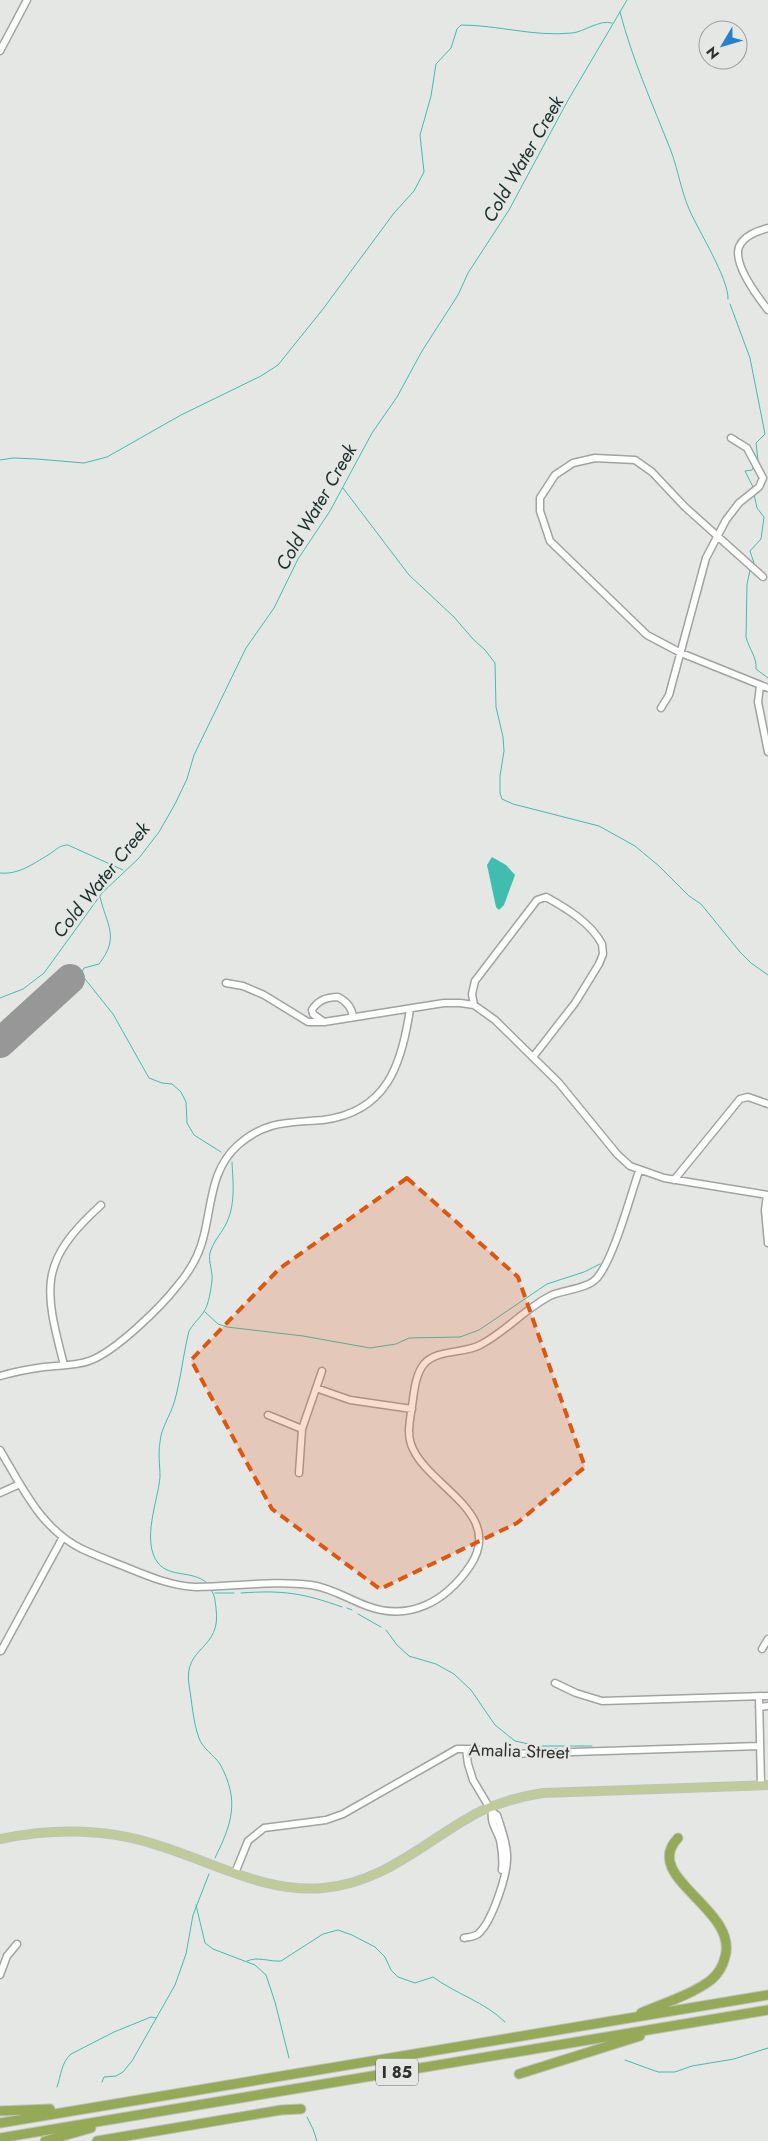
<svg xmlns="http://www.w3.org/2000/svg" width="768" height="2141" font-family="Jost,sans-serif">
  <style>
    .water { fill: #41bdb0 }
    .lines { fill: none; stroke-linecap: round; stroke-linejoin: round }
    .stream { stroke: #41bdb0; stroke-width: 1 }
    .runway { stroke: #969796; stroke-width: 30 }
    .minor-casing { stroke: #a1a3a0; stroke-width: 9 }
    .major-casing { stroke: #c1c1c1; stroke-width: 10 }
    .highway-casing { stroke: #c1c1c1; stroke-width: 11 }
    .minor { stroke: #fff; stroke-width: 6 }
    .major { stroke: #bfcc9a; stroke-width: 8 }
    .highway { stroke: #94aa57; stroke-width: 9 }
    .marked { fill: #df570e; fill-opacity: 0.2; stroke: #df570e; stroke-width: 4; stroke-dasharray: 10 6; stroke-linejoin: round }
    .labels { text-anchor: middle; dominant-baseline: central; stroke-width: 5; stroke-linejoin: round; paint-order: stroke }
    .shield { fill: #e5e7e5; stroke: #666766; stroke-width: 1 }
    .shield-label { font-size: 16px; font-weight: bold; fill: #2f302f }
    .street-label { font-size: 18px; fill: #2f302f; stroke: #e5e7e5 }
    .water-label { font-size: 19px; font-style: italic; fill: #1b302d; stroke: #e5e7e5 }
  </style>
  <rect width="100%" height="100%" fill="#e5e7e5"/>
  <path class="water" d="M492,857L506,865L515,875L504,905L499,910L496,907L487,865Z"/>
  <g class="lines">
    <path class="stream" d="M620,12C632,59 653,105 671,151C678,170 681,190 689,209C698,230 729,279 728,299
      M730,304L750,358L765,434L756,443L758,461
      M0,460L13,458L37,459L84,463L107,457L181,415L261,376L278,365L323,309L394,213L414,191L424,172L420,135L431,96L436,64L451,48L457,29L461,25C498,25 534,37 572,33C584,32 600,19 612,23
      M753,487L745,471L752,470L754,466
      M343,488L409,575L454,617L473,639L485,650L495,663L496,707L503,737L504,751L500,776V793L502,799L513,804L599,826L635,846L659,866L689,896L701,904L740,952L751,963L768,975
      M754,563L750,551L761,539L764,517L757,508L754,494
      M750,570L747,584L746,637C749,649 757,657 756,669L768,678
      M0,873C18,875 33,864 48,855C55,851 59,845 68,845L123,870
      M100,897C107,926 120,937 99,964L84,968L81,974L113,1014L149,1078L162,1083L172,1084L181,1092L186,1102L187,1123L194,1135L221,1152
      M0,998L23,989L44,973L102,893L139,858L159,832L175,804L187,779L194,755L246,648L274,608L298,559L330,511L372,433L397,397L422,351L458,295L468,273L509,210L567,102L627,0
      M205,1312L218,1324L227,1327L303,1336L370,1348L396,1344L409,1338L460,1337L479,1330L547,1284L584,1272L600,1264
      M207,1583C193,1570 170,1578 158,1563C141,1541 158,1501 160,1477C160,1465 158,1454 160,1442C161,1428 170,1416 174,1403C181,1379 183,1355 189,1331C193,1324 198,1320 203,1313C209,1305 211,1289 212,1280C213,1271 208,1262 210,1253C213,1242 220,1235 225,1226C236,1206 233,1183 232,1162
      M211,1590C215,1595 215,1601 216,1608C222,1651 183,1645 189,1685C192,1702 193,1722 199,1738C202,1748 214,1755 220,1764C240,1801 232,1823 215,1858
      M215,1593H234
      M241,1593C283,1590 303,1593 342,1607
      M347,1608L352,1610
      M358,1614L381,1627
      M386,1630L397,1645L409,1656L436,1664L454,1674L471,1690L495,1725L515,1741L538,1746H592
      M196,1905L205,1943L213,1949L255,1965L266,1975L275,2002L289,2058
      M247,1961C257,1956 270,1962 281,1961L323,1934L338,1930L352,1935L375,1947L385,1957L391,1970L398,1977L415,1983L433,1977C456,1994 485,2002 505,2022
      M625,2060L658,2072H675L692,2066L734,2059L768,2048
      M102,2082L104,2077L116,2076L123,2072L132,2061L175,1985L186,1954L193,1915L209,1874
      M57,2087C61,2076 61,2063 71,2054L114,2032L151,2017L156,2018
      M307,2117L313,2129L317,2141"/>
    <path class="runway" d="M0,1043L70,979"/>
    <g class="minor-casing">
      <path id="minor" d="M0,51L27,0
        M768,228C758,231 744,235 739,247C733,264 757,296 768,310
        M763,577L685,507L652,472L635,460L595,458L573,463L555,475L540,498V511L550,541L647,635L681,653L768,688
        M760,686L758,702L768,752
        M661,708L669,695L706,558L726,520L739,503L759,487L763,478L747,448L731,438
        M226,983L243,986L264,995L308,1022H323
        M474,1005L472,994L475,981L537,900L546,897C566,908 591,923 602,944L603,954L599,964L575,1003L533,1057
        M353,1017C352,1008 346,1001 338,997C327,997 317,1001 312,1010L313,1014L324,1022L444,1003H460L474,1005L495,1020L559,1083L617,1154L630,1166L664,1178L768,1195
        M674,1180L740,1099L748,1097L768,1104
        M767,1195L765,1210L768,1243
        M64,1365C44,1288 38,1262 101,1205
        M0,1376C14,1372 29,1369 44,1367C60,1365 75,1366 89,1361C115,1352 161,1307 178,1285C190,1271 200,1253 204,1235C212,1203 211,1169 238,1145C266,1120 289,1123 323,1120C387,1112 402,1064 410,1009
        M316,1388L350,1400L412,1409
        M268,1415L302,1429
        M0,1450C22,1487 41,1529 82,1549C97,1556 113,1562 128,1568C150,1577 172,1586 196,1587C234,1587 273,1580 311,1585C332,1588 348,1599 367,1606C410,1622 446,1601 470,1566C505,1514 431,1488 413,1449C406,1435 410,1421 412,1406C414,1393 415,1375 424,1364C437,1349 463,1354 480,1345C506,1332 525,1308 552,1295C565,1290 589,1288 597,1278C614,1258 630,1197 639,1171
        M299,1473L302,1429L322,1371
        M0,1493L20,1484
        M762,1649L768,1639
        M1,1651L63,1537
        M555,1683L576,1693L602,1701L768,1696
        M759,1697L761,1785
        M759,1707L768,1706
        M466,1749L468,1764L473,1780L492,1812C490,1822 497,1831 500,1840C502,1850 503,1860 502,1870
        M235,1873L248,1841L264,1828L326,1820L343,1814L457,1749H471L510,1754L760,1746
        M464,1938C469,1937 474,1937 478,1934C492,1922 508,1874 507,1856C507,1842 501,1828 497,1815L492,1812
        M0,1975L7,1956L17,1944"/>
    </g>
    <g class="major-casing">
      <path id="major" d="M0,1839C54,1828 108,1828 160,1846C215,1863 265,1893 323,1888C386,1883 428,1838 481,1811C501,1802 522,1796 543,1793L768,1785"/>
    </g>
    <g class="highway-casing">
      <path id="highway" d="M641,2013C664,2003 691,1995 711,1980C718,1974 723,1966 725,1957C739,1909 640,1877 678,1838
        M519,2074L640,2036
        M0,2111L50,2109
        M0,2123L768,1995
        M0,2138L768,2010
        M45,2141L91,2128
        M97,2141L281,2110L301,2109"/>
    </g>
    <use href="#minor" class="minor"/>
    <use href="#major" class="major"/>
    <use href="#highway" class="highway"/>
  </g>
  <path class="marked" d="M407,1178L518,1277L585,1467L517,1523L380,1589L272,1509L191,1360L279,1269Z"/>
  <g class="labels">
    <rect class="shield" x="376" y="2058.5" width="42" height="27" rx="4"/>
    <g class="shield-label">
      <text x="397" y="2072">I 85</text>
    </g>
    <g class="street-label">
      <text transform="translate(519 1751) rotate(2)">Amalia Street</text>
    </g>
    <g class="water-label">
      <text transform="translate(523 159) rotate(-60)">Cold Water Creek</text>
      <text transform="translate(316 507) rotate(-60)">Cold Water Creek</text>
      <text transform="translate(101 880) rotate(-51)">Cold Water Creek</text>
    </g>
  </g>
  <g transform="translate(723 45) rotate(232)"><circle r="24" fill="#e5e7e5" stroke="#9c9e9c"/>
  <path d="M0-4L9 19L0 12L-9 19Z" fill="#277fcd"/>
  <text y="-8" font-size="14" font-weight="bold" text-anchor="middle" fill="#2f302f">N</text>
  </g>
</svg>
